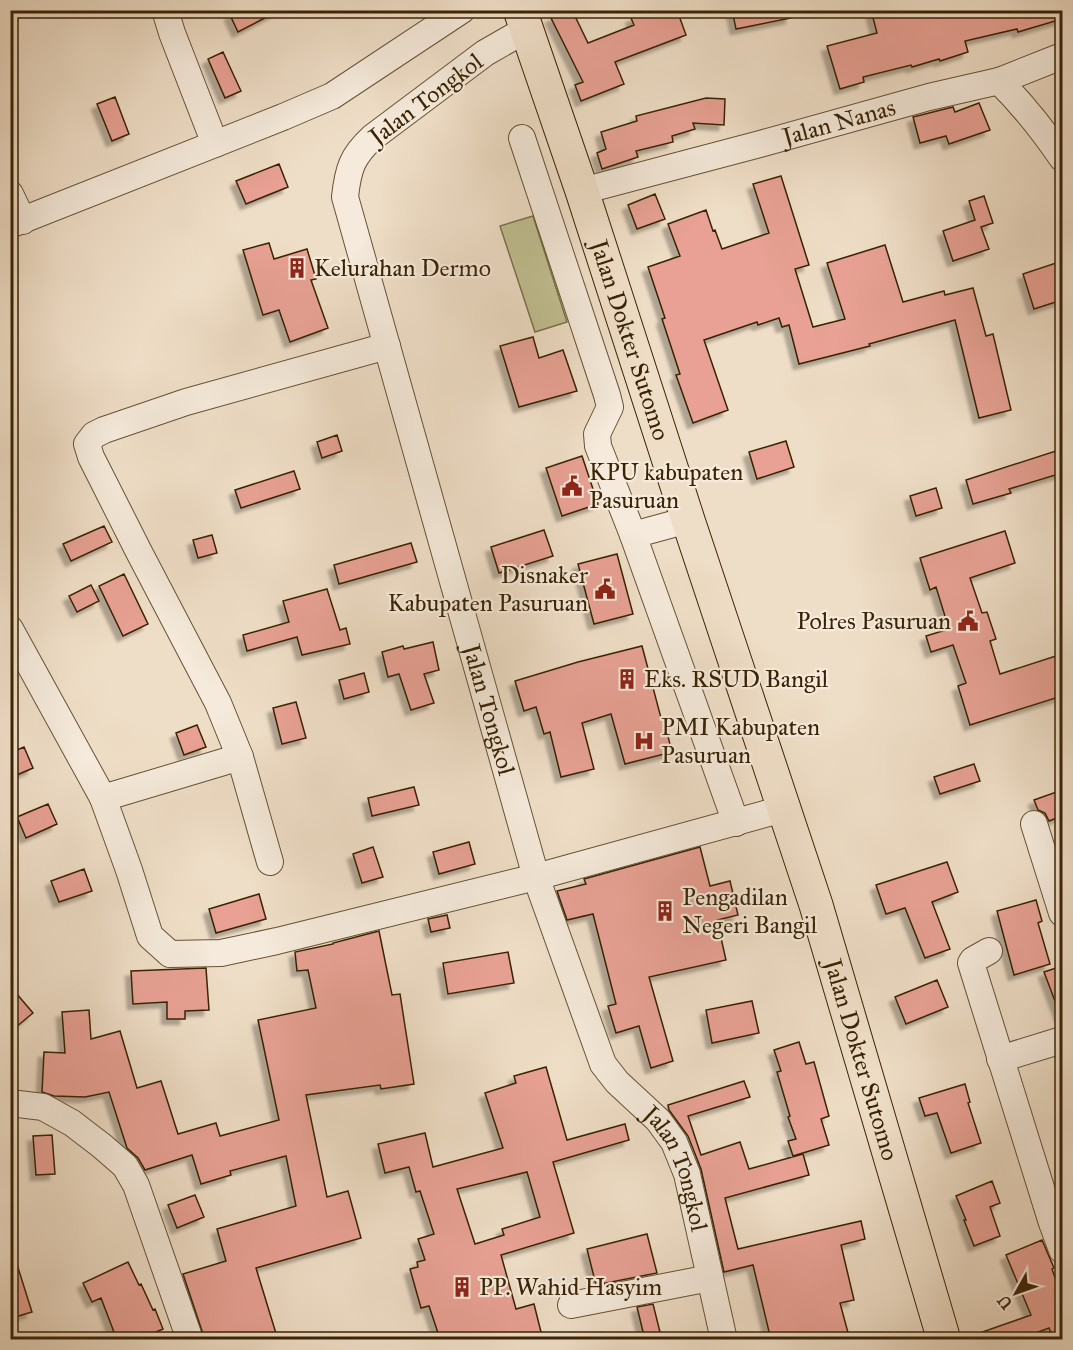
<svg xmlns="http://www.w3.org/2000/svg" width="1073" height="1350" font-family="'IM FELL Great Primer',serif">
  <style>
    .green { fill: #c0bf91; stroke: #7c714a; stroke-width: 1.5 }
    .building { fill: #e8a194; stroke: #392304; stroke-width: 1.5; fill-rule: evenodd; filter: url(#shadow) }
    .lines { fill: none; stroke-linecap: round; stroke-linejoin: round }
    .minor-casing { stroke: #665235; stroke-width: 28 }
    .highway-casing { stroke: #392304; stroke-width: 35 }
    .minor { stroke: #f5eadb; stroke-width: 26 }
    .highway { stroke: #efdec7; stroke-width: 33 }
    .labels { text-anchor: middle; dominant-baseline: central; stroke-width: 4.5; stroke-linejoin: round; paint-order: stroke }
    .street-label { font-size: 24px; fill: #392304; stroke: #f5eadb }
    .poi-label { font-size: 24px; fill: #392304; stroke: #f5eadb; text-anchor: start }
  </style>
  <defs>
    <filter id="shadow"><feDropShadow dx="-5.5" dy="5.5" stdDeviation="1.5" flood-color="#0004"/></filter>
  </defs>
  <rect width="100%" height="100%" fill="#efdec7"/>
  <filter id="stains"><feTurbulence type="fractalNoise" baseFrequency=".00333" numOctaves="4"/><feColorMatrix values="0 0 0 0 .2 0 0 0 0 .09 0 0 0 0 .02 0 0 0 .5 -.17"/></filter>
  <radialGradient id="worn" r=".72"><stop offset=".6" stop-color="#630" stop-opacity="0"/><stop offset="1" stop-color="#630" stop-opacity=".3"/></radialGradient>
  <path class="green" d="M533,216L567,322L535,332L500,226Z"/>
  <path class="building" d="M238,10H280L238,32L230,15Z
    M568,10H572L588,43L634,25L631,18L650,10H677L686,35L615,62L624,84L581,101L575,85L583,82L551,18Z
    M732,10H790L791,18L736,29Z
    M871,10H1062V19L1018,32L1017,29L965,41L968,52L940,61L939,59L912,67L911,65L863,77L864,82L840,89L827,46L877,33Z
    M223,52L241,91L225,98L208,59Z
    M115,97L129,134L112,141L97,104Z
    M706,98L725,99L724,125L693,123L695,129L672,136L673,142L636,151L638,157L602,169L597,153L606,149L601,132L637,121L636,116Z
    M979,103L990,130L949,144L946,136L920,143L913,117L953,107L955,112Z
    M279,164L288,187L246,204L236,181Z
    M781,176L809,265L795,269L813,327L845,319L827,263L885,245L903,302L944,291L945,295L973,288L986,336L993,334L1011,410L979,418L955,320L869,344L870,346L799,364L789,325L782,327L779,318L758,325L757,322L704,340L728,410L693,423L676,375L680,374L662,319L665,318L648,267L680,256L668,224L706,210L713,231L715,230L722,249L769,233L753,184Z
    M655,194L665,219L637,229L628,205Z
    M984,196L993,223L981,227L989,249L953,261L943,231L975,220L969,201Z
    M269,243L274,259L307,249L316,279L311,280L328,328L290,342L279,310L263,315L243,250Z
    M1062,261V300L1034,309L1023,274Z
    M533,337L539,358L563,350L577,391L519,407L500,346Z
    M337,435L342,451L322,458L317,442Z
    M786,441L794,467L757,479L749,452Z
    M1062,449V473L1009,489L1011,493L973,504L966,480Z
    M582,456L598,504L562,516L546,468Z
    M294,471L300,489L241,508L235,490Z
    M936,488L942,508L916,516L910,496Z
    M104,526L112,542L71,561L63,544Z
    M544,530L553,556L499,573L491,547Z
    M1005,531L1015,563L970,578L982,613L987,612L996,639L990,641L1000,674L1059,655L1062,665V696L970,725L958,686L966,683L953,645L931,652L926,636L949,629L936,587L930,590L920,558Z
    M212,535L217,553L198,558L193,540Z
    M411,543L417,562L339,584L334,565Z
    M617,554L633,614L594,624L578,564Z
    M124,574L148,624L123,636L99,586Z
    M91,585L99,601L77,612L69,596Z
    M327,589L340,630L346,628L350,644L302,655L297,637L247,651L243,635L289,622L283,601Z
    M433,642L439,670L424,674L434,703L411,710L399,674L388,677L382,652L403,646L404,649Z
    M642,646L661,718L663,717L672,752L625,764L611,714L582,723L594,769L561,777L550,732L544,734L536,707L524,711L515,681L578,662Z
    M364,673L369,692L344,699L339,680Z
    M296,702L306,738L282,744L273,708Z
    M197,725L206,747L184,755L176,733Z
    M24,747L33,768L10,778V753Z
    M974,764L980,781L940,794L934,777Z
    M414,787L419,805L372,816L368,798Z
    M1062,790V816L1049,821L1045,813L1038,810L1034,800Z
    M48,804L57,824L26,838L17,817Z
    M469,842L475,864L439,874L433,852Z
    M373,847L383,877L362,883L353,854Z
    M700,847L710,886L730,881L738,915L717,920L726,960L649,977L673,1061L651,1068L639,1026L616,1033L608,1006L616,1004L593,914L567,920L557,891L586,884L584,879Z
    M947,862L958,892L932,902L950,949L925,958L905,908L886,914L876,885Z
    M84,869L92,891L59,902L51,881Z
    M259,894L266,919L216,933L209,909Z
    M1036,900L1042,921L1038,923L1050,964L1014,975L997,911Z
    M447,915L450,928L431,932L428,919Z
    M379,931L392,995L400,994L414,1084L381,1089L380,1085L306,1095L327,1197L348,1191L361,1238L256,1268L278,1340H205L183,1274L226,1261L217,1229L296,1206L286,1156L230,1171L231,1175L201,1184L192,1155L145,1170L138,1158L127,1148L109,1092L85,1097L54,1096L42,1092L44,1052L65,1053L62,1012L89,1010L91,1039L120,1031L137,1088L161,1081L178,1134L216,1123L220,1136L279,1120L258,1020L316,1008L308,970L297,971L295,952L333,944V943Z
    M508,952L514,983L448,994L443,963Z
    M1062,966V1016L1061,1017L1044,972Z
    M206,968L209,1010L185,1011V1019H167V1002L133,1004L131,971Z
    M937,980L948,1007L906,1024L895,997Z
    M10,986L33,1013L10,1032Z
    M752,1001L759,1033L712,1043L706,1010Z
    M799,1042L806,1064L814,1062L829,1116L821,1119L829,1145L793,1156L788,1141L796,1139L788,1117L790,1116L777,1072L781,1071L774,1050Z
    M546,1067L567,1140L625,1124L629,1140L553,1162L574,1233L501,1255L516,1309L534,1304L543,1340H464L462,1333L440,1339L429,1306L421,1308L410,1269L418,1267L417,1262L425,1260L418,1239L434,1234L420,1191L416,1192L409,1167L385,1173L378,1144L425,1133L433,1167L503,1148L485,1093L516,1083L514,1076ZM527,1172L540,1217L502,1229L504,1235L475,1244L457,1189Z
    M744,1081L750,1097L688,1116L701,1155L740,1142L749,1169L803,1154L809,1175L725,1198L738,1249L861,1221L865,1239L841,1245L854,1300L840,1303L850,1340H771L753,1265L724,1272L701,1169L688,1136L669,1110L668,1105Z
    M965,1084L970,1102L968,1103L981,1143L951,1153L937,1113L925,1116L919,1098Z
    M52,1135L55,1174L36,1175L33,1136Z
    M992,1181L1000,1203L990,1207L1000,1236L974,1246L964,1220H966L956,1196Z
    M195,1195L204,1217L177,1228L168,1205Z
    M647,1234L657,1273L596,1285L587,1249Z
    M1042,1240L1054,1268L1052,1269L1062,1297V1340H1054L1049,1328L1017,1340H968V1337L1031,1315L1006,1255Z
    M14,1255L32,1312L15,1317L10,1303V1256Z
    M128,1262L139,1285L141,1284L153,1310L155,1309L163,1329L137,1340H117L101,1298L92,1302L83,1283Z
    M653,1304L662,1340H645L637,1307Z"/>
  <g class="lines">
    <g class="minor-casing">
      <g id="minor">
        <path d="M165,10L172,33L215,144"/>
        <path id="s1" d="M527,29L485,53L373,137C352,156 348,169 345,197L536,877L603,1064L617,1082L658,1120L674,1142L687,1174L724,1340"/>
        <path d="M999,81L1062,56"/>
        <path d="M522,138L607,395L610,407L597,434L598,446L633,535"/>
        <path id="s2" d="M582,191L760,144L929,97L999,81C1023,105 1043,130 1062,158"/>
        <path d="M10,194L23,221"/>
        <path d="M10,225L283,117L332,96L462,10"/>
        <path d="M688,520L633,535L736,823"/>
        <path d="M10,629L103,798L129,870L150,936L170,954L221,953L277,941L536,877L783,809"/>
        <path d="M103,798L240,757"/>
        <path d="M1034,824L1062,913"/>
        <path d="M270,862L240,757L218,703L139,552L91,457L87,444L94,435L104,430L186,402L387,346"/>
        <path d="M989,951L973,960L971,963L1052,1223L1062,1250"/>
        <path d="M1000,1059L1062,1040"/>
        <path d="M10,1103L43,1107L72,1123L102,1146L125,1166L136,1185L190,1340"/>
        <path d="M571,1305L710,1278"/>
      </g>
    </g>
    <g class="highway-casing">
      <g id="highway">
        <path id="s3" d="M520,10L582,191L688,520L816,905L944,1340"/>
      </g>
    </g>
    <use href="#minor" class="minor"/>
    <use href="#highway" class="highway"/>
  </g>
  <defs>
    <g id="building-bare" transform="scale(1.62)"><path d="M-4-6H4V6H1V3H-1V6H-4ZM-2.5-4.3h1.7v1.8h-1.7ZM.8-4.3h1.7v1.8H.8ZM-2.5-1h1.7V.8h-1.7ZM.8-1h1.7V.8H.8Z" fill="#8f2418" stroke="#f5eadb" stroke-width="2.5" paint-order="stroke"/></g>
    <g id="civic-bare" transform="scale(1.62)"><path d="M-.6-6.5H3V-4.5H.6V-3L4-1V1h2V6H-6V1h2V-1L-.6-3ZM-1.2 2.5V6h2.4V2.5Z" fill="#8f2418" stroke="#f5eadb" stroke-width="2.5" paint-order="stroke"/></g>
    <g id="hospital-bare" transform="scale(1.62)"><path d="M-5-5h3v3.5h4V-5h3V5h-3V1.5h-4V5h-3Z" fill="#8f2418" stroke="#f5eadb" stroke-width="2.5" paint-order="stroke"/></g>
  </defs>
  <g fill-rule="evenodd">
    <use href="#building-bare" x="297" y="268"/>
    <use href="#civic-bare" x="572" y="486"/>
    <use href="#civic-bare" x="605" y="589"/>
    <use href="#civic-bare" x="968" y="621"/>
    <use href="#building-bare" x="627" y="679"/>
    <use href="#hospital-bare" x="644" y="741"/>
    <use href="#building-bare" x="665" y="911"/>
    <use href="#building-bare" x="462" y="1287"/>
  </g>
  <g class="labels">
    <g class="street-label">
      <text transform="translate(426 99) rotate(-37)">Jalan Tongkol</text>
      <text stroke="none"><textPath href="#s2" startOffset="266">Jalan Nanas</textPath></text>
      <text stroke="none"><textPath href="#s3" startOffset="348">Jalan Dokter Sutomo</textPath></text>
      <text stroke="none"><textPath href="#s1" startOffset="789">Jalan Tongkol</textPath></text>
      <text stroke="none"><textPath href="#s3" startOffset="1104">Jalan Dokter Sutomo</textPath></text>
      <text stroke="none"><textPath href="#s1" startOffset="1293">Jalan Tongkol</textPath></text>
    </g>
    <g class="poi-label">
      <text x="314" y="268">Kelurahan Dermo</text>
      <text x="589" y="472">KPU kabupaten<tspan x="589" dy="28">Pasuruan</tspan></text>
      <text x="588" y="575" text-anchor="end">Disnaker<tspan x="588" dy="28">Kabupaten Pasuruan</tspan></text>
      <text x="951" y="621" text-anchor="end">Polres Pasuruan</text>
      <text x="644" y="679">Eks. RSUD Bangil</text>
      <text x="661" y="727">PMI Kabupaten<tspan x="661" dy="28">Pasuruan</tspan></text>
      <text x="682" y="897">Pengadilan<tspan x="682" dy="28">Negeri Bangil</tspan></text>
      <text x="479" y="1287">PP. Wahid Hasyim</text>
    </g>
  </g>
  <rect width="1073" height="1350" fill="none" stroke="#efdec7" stroke-width="36"/>
  <rect x="12" y="12" width="1049" height="1326" fill="none" stroke="#392304" stroke-width="3"/>
  <rect x="18" y="18" width="1037" height="1314" fill="none" stroke="#392304" stroke-width="1.5"/>
  <g transform="translate(1016 1293) rotate(230)" stroke="#f5eadb" stroke-width="4.5" paint-order="stroke">
  <path d="M0-4.5L10 22L0 15L-10 22Z" fill="#392304"/>
  <text y="-9" font-size="16" font-weight="bold" text-anchor="middle" fill="#392304">U</text>
  </g>
  <rect width="100%" height="100%" filter="url(#stains)"/>
  <rect width="100%" height="100%" fill="url(#worn)"/>
</svg>
